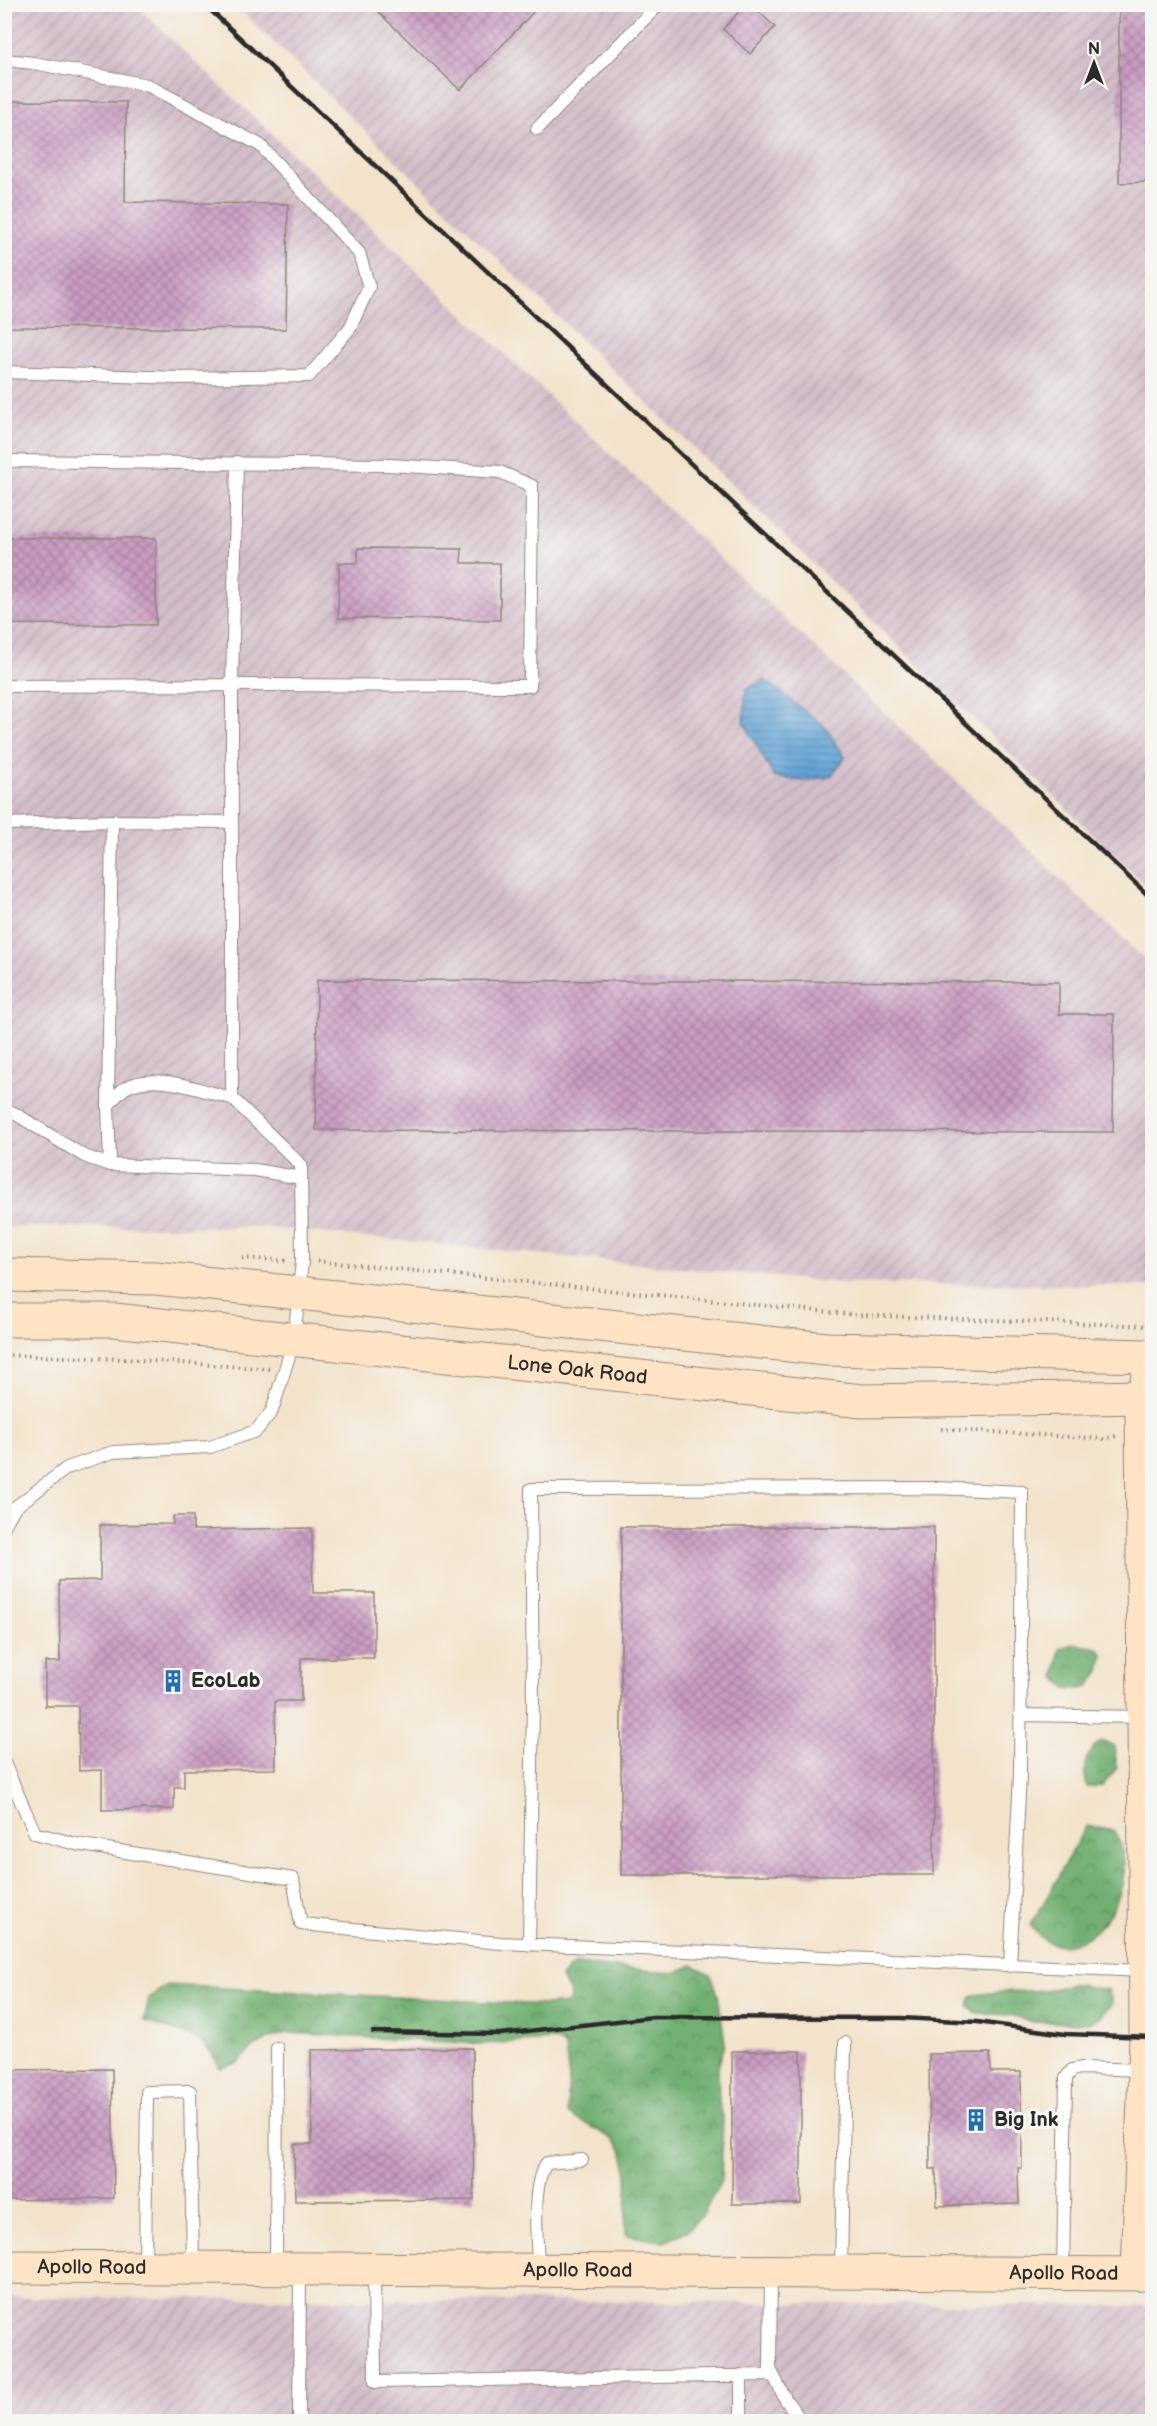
<svg xmlns="http://www.w3.org/2000/svg" width="1157" height="2426" font-family="'Balsamiq Sans',sans-serif">
  <style>
    .industrial { fill: url(#industrial-furrows) }
    .forest { fill: url(#forest-crowns); stroke: #4e6e4e; stroke-width: 1.5 }
    .water { fill: url(#water-rules); stroke: #466780; stroke-width: 1.5 }
    .building { fill: url(#building-cross-hatch) }
    .lines { fill: none; stroke-linecap: round; stroke-linejoin: round }
    .lane-casing { stroke: #8f877b; stroke-width: 14 }
    .secondary-casing { stroke: #8f877b; stroke-width: 35 }
    .path { stroke: #8f877b; stroke-width: 4; stroke-dasharray: 1.5 4.5; stroke-linecap: butt }
    .lane { stroke: #fff; stroke-width: 12 }
    .secondary { stroke: #fee4c5; stroke-width: 33 }
    .rail { stroke: #2b2b2b; stroke-width: 4.5 }
    .labels { text-anchor: middle; dominant-baseline: central; stroke-width: 6; stroke-linejoin: round; paint-order: stroke }
    .street-label { font-size: 20px; fill: #2b2b2b; stroke: #f6f6f2 }
    .poi-label { font-size: 20px; font-weight: bold; fill: #2b2b2b; stroke: #f6f6f2; text-anchor: start }
  </style>
  <defs>
    <pattern id="industrial-furrows" width="10" height="10" patternUnits="userSpaceOnUse" patternTransform="scale(1.5)"><rect width="10" height="10" fill="#d2bdc8"/><path d="M-1 1l2-2M0 10L10 0M9 11l2-2" fill="none" stroke="#b4a3ac"/></pattern>
    <pattern id="forest-crowns" width="20" height="18" patternUnits="userSpaceOnUse" patternTransform="scale(1.5)"><rect width="20" height="18" fill="#71b072"/><path d="M2 6a3 3 0 1 1 6 0M12 15a3 3 0 1 1 6 0" fill="none" stroke="#5d8f5e"/></pattern>
    <pattern id="water-rules" width="6" height="5" patternUnits="userSpaceOnUse" patternTransform="scale(1.5)"><rect width="6" height="5" fill="#61a3d5"/><path d="M0 2.5h6" fill="none" stroke="#5085ad"/></pattern>
    <pattern id="building-cross-hatch" width="8" height="8" patternUnits="userSpaceOnUse" patternTransform="scale(1.5)"><rect width="8" height="8" fill="#ca9cc2"/><path d="M0 0l8 8M0 8l8-8" fill="none" stroke="#a47f9e"/></pattern>
  </defs>
  <rect width="100%" height="100%" fill="#f6f6f2"/>
  <filter id="ink" filterUnits="userSpaceOnUse"><feTurbulence type="fractalNoise" baseFrequency=".0167" numOctaves="2"/><feDisplacementMap in="SourceGraphic" scale="12" xChannelSelector="R" yChannelSelector="G"/><feConvolveMatrix kernelMatrix="1 2 1 2 8 2 1 2 1" color-interpolation-filters="sRGB"/></filter>
  <filter id="wash" filterUnits="userSpaceOnUse"><feTurbulence type="fractalNoise" baseFrequency=".008" numOctaves="4" result="noise"/><feDisplacementMap in="SourceGraphic" scale="24" xChannelSelector="R" yChannelSelector="G"/><feGaussianBlur stdDeviation="1.35" result="paint"/><feColorMatrix in="noise" values="0 0 0 0 0 0 0 0 0 0 0 0 0 0 0 0 0 1.4 0 .05"/><feComposite in="paint" operator="in"/></filter>
  <g filter="url(#wash)">
    <rect width="100%" height="100%" fill="#f3e3cb"/>
    <path class="industrial" d="M5,5H135L1152,966V1286L839,1283L259,1227H5Z
      M235,5H1152V891Z
      M4,2297L1152,2306V2421H5Z"/>
    <path class="forest" d="M1074,1644L1098,1648L1103,1654L1100,1671L1089,1686L1069,1690L1055,1677L1060,1648Z
      M1101,1741L1114,1746L1117,1768L1102,1786L1087,1787C1082,1766 1084,1756 1101,1741Z
      M1087,1826L1115,1831C1152,1899 1066,1985 1030,1924C1053,1893 1065,1858 1087,1826Z
      M576,1964L674,1973L693,1965L711,1975L718,1994L725,2043L718,2067L719,2103L723,2116L721,2181L701,2217L688,2230L665,2242L626,2235C623,2209 637,2158 612,2139C598,2129 581,2123 567,2113L569,2080L565,2046L554,2040L481,2044L287,2033L268,2039L251,2049L238,2063L219,2068C205,2029 177,2036 144,2020L149,1998L167,1985L546,2005L567,2003L571,1999L570,1992L561,1978L569,1968Z
      M1071,1984L1109,1990L1112,2003L1102,2016L1088,2023L1034,2022L1010,2015L977,2013L968,2006L971,1996C1004,1988 1039,1995 1071,1984Z"/>
    <path class="water" d="M765,680L825,727L845,757L831,776L803,781L774,777L744,722L746,689Z"/>
    <g id="blocks">
      <path class="building" d="M370,4H541L460,90Z
        M746,4H751L775,27L750,54L723,29Z
        M1119,4H1152V182L1119,183Z
        M7,101L126,102L125,202L288,204L286,329L5,327Z
        M4,538H156V625L4,624Z
        M358,548L462,549L461,563H500V620L338,618L339,563H358Z
        M317,980L1059,982V1014H1114L1113,1132L316,1130Z
        M173,1516H193V1530L312,1528L313,1593H374V1658H301V1701H275L276,1769L184,1770V1787H174V1809L102,1810V1770L79,1771L78,1706H45V1662H60L59,1581L100,1580V1525L173,1524Z
        M621,1527H934V1875H621Z
        M472,2048L474,2200L295,2201L294,2144H312L311,2050Z
        M732,2051H801V2204H732Z
        M990,2053L991,2072H1021L1022,2168H1018L1019,2204L937,2206L936,2169H930L929,2054Z
        M112,2069L114,2198L8,2200L6,2070Z"/>
    </g>
  </g>
  <g filter="url(#ink)">
    <use href="#blocks" fill-opacity="0" stroke="#8f877b" stroke-width="1.5"/>
    <g class="lines">
      <g class="lane-casing">
        <path id="lane" d="M4,60L34,63L147,85L260,145L359,253L369,287L350,328L309,376L178,378L4,372
          M537,129L659,4
          M4,461L389,465L500,472L532,486L530,686L232,685L237,462
          M4,686L232,685V1098L301,1165L302,1261L294,1340L272,1411L256,1431L210,1447L113,1452L67,1468L14,1508L4,1526
          M4,824L112,821
          M108,1105L112,821L232,822
          M4,1110L14,1113L84,1156L110,1165L255,1170L301,1178
          M110,1165L108,1105C113,1100 119,1092 125,1088C156,1071 200,1091 232,1098
          M1020,1715L1142,1717
          M4,1763L35,1833L76,1844L293,1879L301,1924L500,1943L1144,1971
          M529,1945L533,1703L531,1489L937,1488L1022,1492L1020,1775L1010,1966
          M145,2266L147,2092L190,2091L193,2267
          M276,2267L277,2048
          M538,2269C538,2241 530,2184 547,2163L582,2160
          M374,2270L375,2382L773,2375
          M841,2271L845,2043
          M1063,2272L1066,2078L1072,2070L1081,2068L1144,2070
          M771,2273L770,2369L786,2400L802,2422
          M741,2375V2422
          M299,2422L300,2270"/>
      </g>
      <g class="secondary-casing">
        <g id="secondary">
          <path d="M4,1275L156,1278L826,1349L1152,1356"/>
          <path id="s1" d="M4,1320H114L862,1401L1152,1397"/>
          <path id="s2" d="M4,2267L1152,2274"/>
          <path d="M1138,2274L1146,2037L1142,1397L1148,1377"/>
        </g>
      </g>
      <path class="path" d="M242,1258L288,1261
        M317,1261L858,1315L1152,1326
        M4,1355L124,1359L271,1369
        M941,1429L1105,1439L1116,1436"/>
      <use href="#lane" class="lane"/>
      <use href="#secondary" class="secondary"/>
      <path class="rail" d="M204,4L1152,899
        M373,2032L500,2034L653,2017L901,2018L977,2022L1065,2034L1152,2037"/>
    </g>
  </g>
  <defs>
    <g id="building-bare" transform="scale(1.8)"><path d="M-4-6H4V6H1V3H-1V6H-4ZM-2.5-4.3h1.7v1.8h-1.7ZM.8-4.3h1.7v1.8H.8ZM-2.5-1h1.7V.8h-1.7ZM.8-1h1.7V.8H.8Z" fill="#1f6fb2" stroke="#f6f6f2" stroke-width="2.5" paint-order="stroke"/></g>
  </defs>
  <g fill-rule="evenodd">
    <use href="#building-bare" x="173" y="1681"/>
    <use href="#building-bare" x="976" y="2120"/>
  </g>
  <g class="labels">
    <g class="street-label">
      <text stroke="none"><textPath href="#s1" startOffset="576">Lone Oak Road</textPath></text>
      <text stroke="none"><textPath href="#s2" startOffset="88">Apollo Road</textPath></text>
      <text stroke="none"><textPath href="#s2" startOffset="574">Apollo Road</textPath></text>
      <text stroke="none"><textPath href="#s2" startOffset="1060">Apollo Road</textPath></text>
    </g>
    <g class="poi-label">
      <text x="191" y="1681">EcoLab</text>
      <text x="994" y="2120">Big Ink</text>
    </g>
  </g>
  <rect width="1157" height="2426" fill="none" stroke="#f6f6f2" stroke-width="24"/>
  <g transform="translate(1094 63)" stroke="#f6f6f2" stroke-width="4.5" paint-order="stroke">
  <path d="M0-4.5L10 22L0 15L-10 22Z" fill="#2b2b2b"/>
  <text y="-9" font-size="16" font-weight="bold" text-anchor="middle" fill="#2b2b2b">N</text>
  </g>
</svg>
